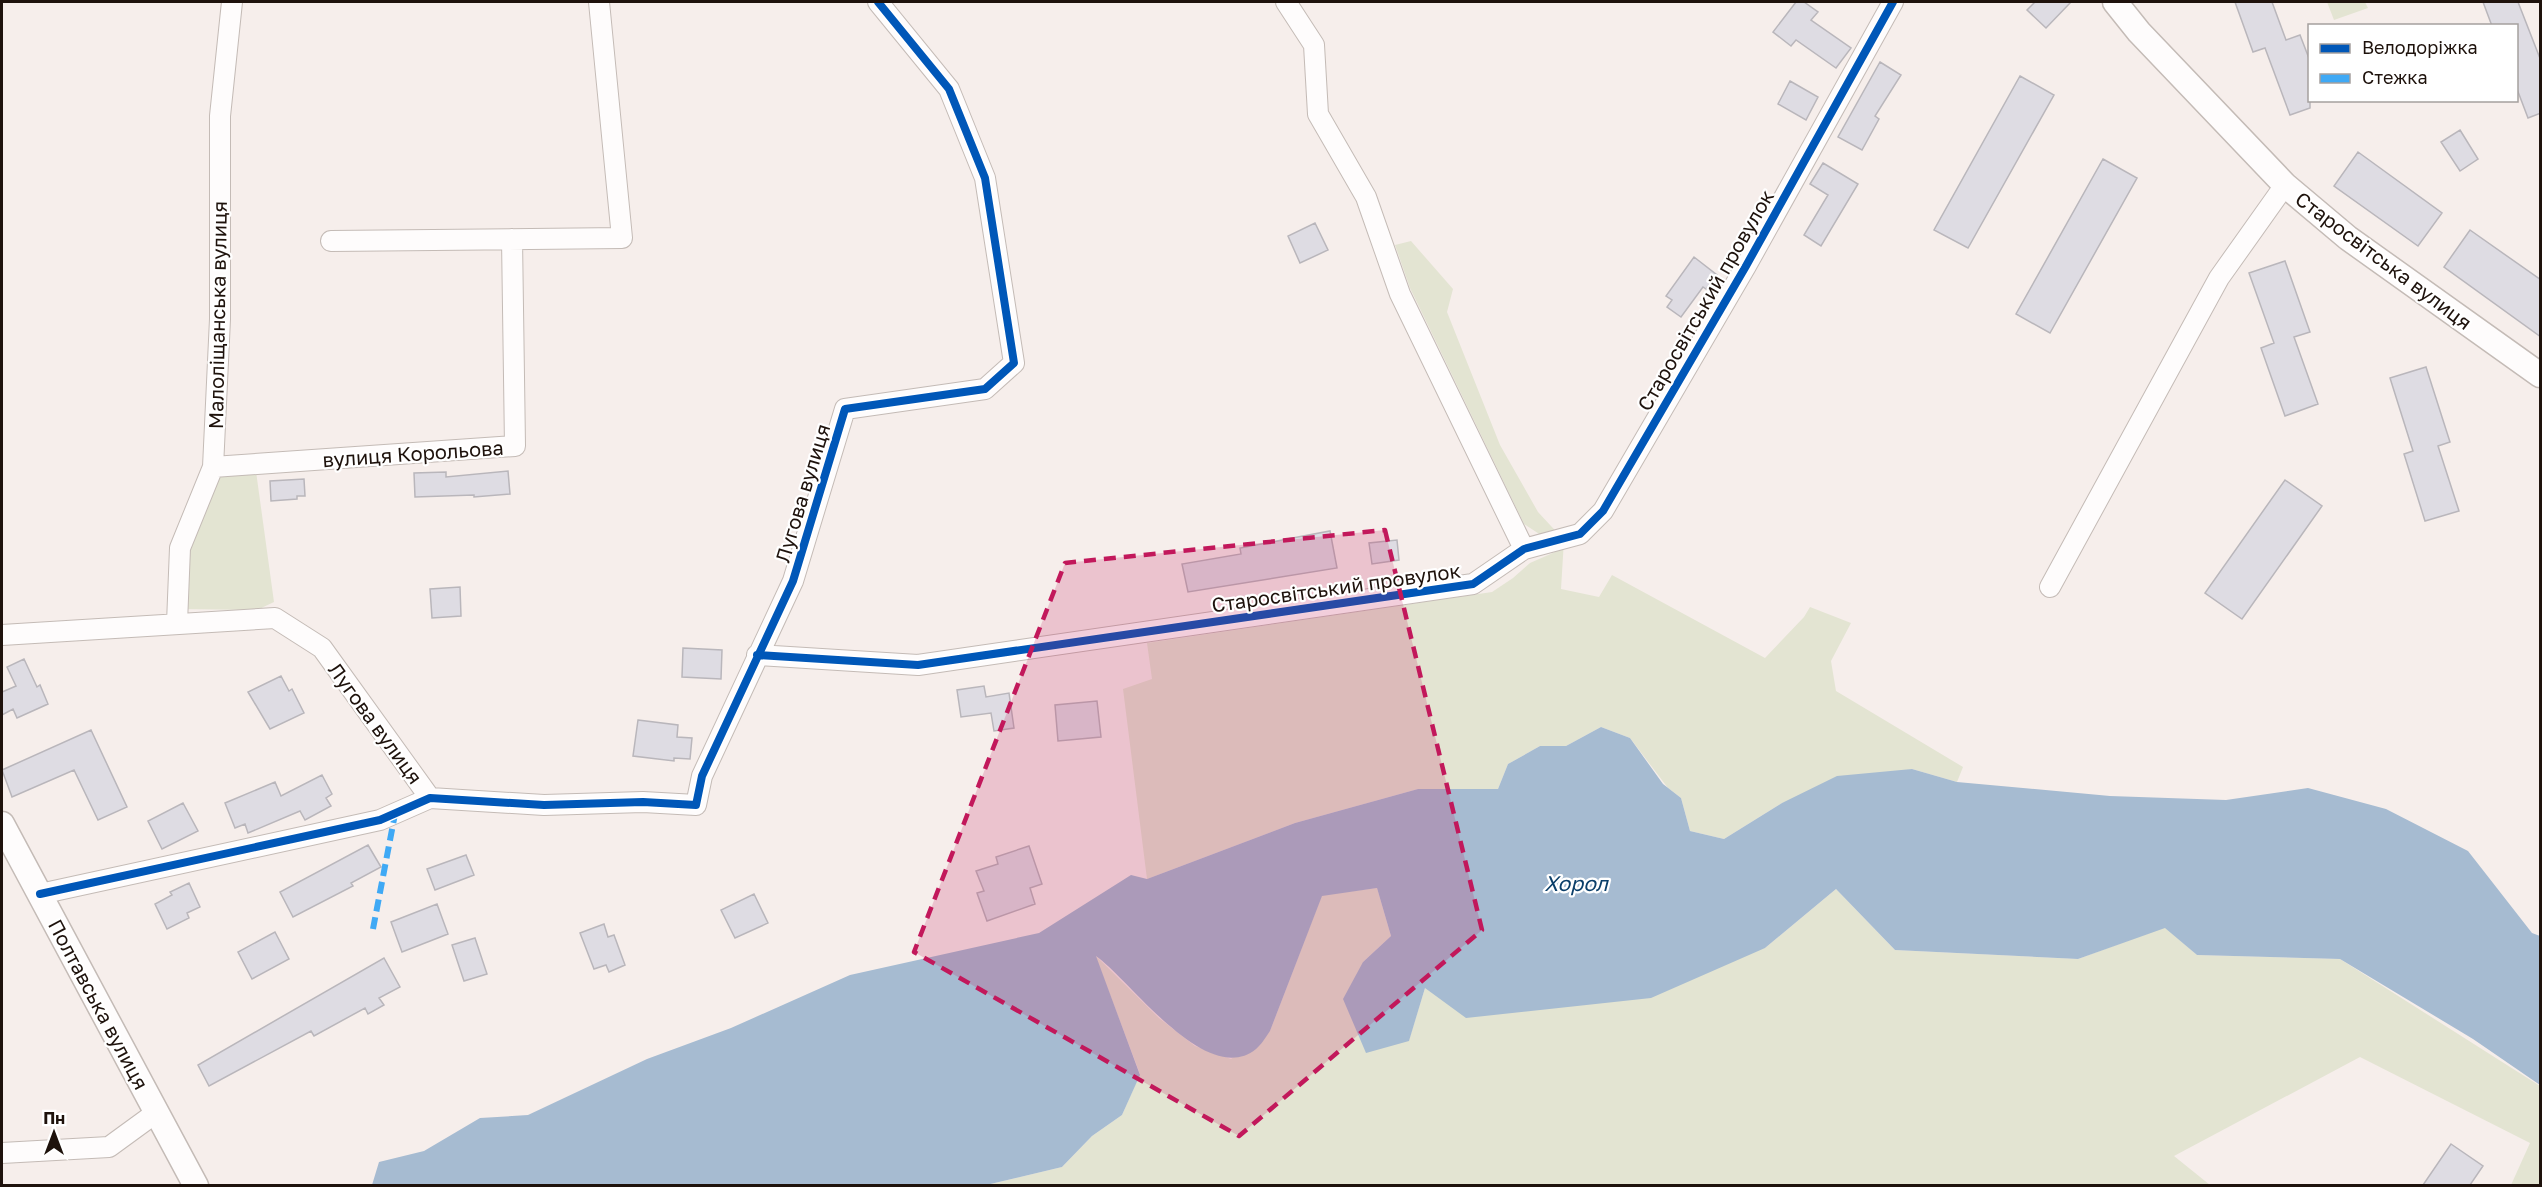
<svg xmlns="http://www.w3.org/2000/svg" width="2542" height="1187" font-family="'Golos Text',sans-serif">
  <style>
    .green { fill: #e3e4d2 }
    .water { fill: #a6bbd1 }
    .building { fill: #dedce3; stroke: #b9b6bb; stroke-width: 1.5 }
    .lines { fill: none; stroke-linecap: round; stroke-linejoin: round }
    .minor-casing { stroke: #c4bbb6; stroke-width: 22 }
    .tertiary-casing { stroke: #c4bbb6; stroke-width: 27 }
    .minor { stroke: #fefcfc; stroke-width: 20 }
    .tertiary { stroke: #fefcfc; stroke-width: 24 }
    .quiet { stroke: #3fa9f5; stroke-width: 6; stroke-dasharray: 12 6; stroke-linecap: butt }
    .cycleway-casing { stroke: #fff; stroke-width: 11 }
    .cycleway { stroke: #0057b8; stroke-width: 8 }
    .marked { fill: #c2185b; fill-opacity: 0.2; stroke: #c2185b; stroke-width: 4.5; stroke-dasharray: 12 8; stroke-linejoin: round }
    .labels { text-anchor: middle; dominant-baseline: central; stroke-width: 4.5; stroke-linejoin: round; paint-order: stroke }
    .street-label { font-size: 20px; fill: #1e120c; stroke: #fff }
    .water-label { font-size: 21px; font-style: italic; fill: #0b3f6a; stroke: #fff }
  </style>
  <rect width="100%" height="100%" fill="#f6eeeb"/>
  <path class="green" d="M2327,2H2365L2368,8L2334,20Z
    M1411,241L1453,289L1447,312L1500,445L1538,512L1564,540L1561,589L1599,597L1612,575L1765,658L1804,617L1810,607L1851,623L1831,661L1836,691L1963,767L1957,782L1912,769L1782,803L1724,839L1690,831L1681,798L1668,788L1630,738L1601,727L1566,746H1540L1508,764L1498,789H1418L1295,823L1147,879L1123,689L1152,679L1147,643L1492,592L1513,578L1530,563L1555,552L1553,543L1524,524L1410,288L1395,245Z
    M255,464L274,602L257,610L178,609L180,548L213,467Z
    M1377,888L1391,936L1363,962L1409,1040L1425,988L1765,948L1836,889L1895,950L2078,959L2165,927L2197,955L2340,959L2540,1086V1185H2511L2530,1143L2360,1057L2174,1156L2210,1185L982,1186L1062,1167L1092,1136L1122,1115L1140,1074L1095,955L1159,1018L1195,1046L1231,1059L1270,1031L1322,895Z"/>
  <path class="water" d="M1601,727L1630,738L1663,784L1681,798L1690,831L1724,839L1782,803L1837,776L1912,769L1957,782L2110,796L2226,800L2308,788L2386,809L2468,851L2532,933L2540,936V1085L2473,1039L2340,959L2197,955L2165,928L2078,959L1895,950L1836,889L1765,948L1651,998L1466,1018L1425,988L1409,1041L1366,1053L1343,999L1363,962L1391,936L1377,888L1322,896L1270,1031C1266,1037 1261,1045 1256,1049C1207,1089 1130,980 1096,956L1140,1075L1122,1115L1092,1136L1062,1167L982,1186L372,1185L379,1162L424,1151L480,1118L528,1115L647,1059L731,1028L850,975L1039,933L1131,875L1147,879L1295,823L1418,789H1498L1508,764L1540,746H1566Z"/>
  <path class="building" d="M1796,2H1804L1818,12L1811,20L1851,48L1836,68L1796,40L1791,46L1773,32Z
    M2035,2H2071L2046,28L2027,10Z
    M2235,2H2272L2286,40L2300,35L2310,61V108L2290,115L2265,48L2253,52Z
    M2483,2H2518L2541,61V113L2528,118L2517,89V26H2492Z
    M1880,62L1901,75L1875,116L1879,119L1862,150L1838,137Z
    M2020,76L2054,95L1968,248L1934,230Z
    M1790,81L1818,97L1806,120L1778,104Z
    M2460,130L2478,159L2460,171L2441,142Z
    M2358,152L2442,213L2418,246L2334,186Z
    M2103,159L2137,178L2050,333L2016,314Z
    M1823,163L1858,184L1821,246L1804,235L1828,195L1810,184Z
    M1315,223L1328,250L1300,263L1288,236Z
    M2470,230L2541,280V337L2444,267Z
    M1694,257L1717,275L1706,289L1703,287L1681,317L1667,307L1672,300L1666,296Z
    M2285,261L2310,332L2294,337L2318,404L2285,416L2261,348L2274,343L2249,273Z
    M2426,367L2450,442L2438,446L2459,511L2425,521L2404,454L2413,451L2390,378Z
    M508,471L510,494L474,497V495L415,497L414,473L446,472V477Z
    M304,479L305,496H297V499L271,501L270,481Z
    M2285,480L2322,506L2242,619L2205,593Z
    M1330,531L1337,568L1188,592L1182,564L1241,554L1240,548Z
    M1397,540L1399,560L1372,564L1369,543Z
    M460,587L461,616L432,618L430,589Z
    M683,648L722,650L721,679L682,677Z
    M24,659L37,687L40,685L48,704L17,718L13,709L2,715V692L16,686L7,667Z
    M281,676L289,691L292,689L304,713L270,729L248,692Z
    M984,686L986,697L1009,693L1014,728L994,731L991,713L961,717L957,690Z
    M1097,701L1101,737L1058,741L1055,705Z
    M638,720L678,725L677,737L692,738L690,759L674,758V761L633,756Z
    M91,730L127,807L98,820L74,770L12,797L2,770Z
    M322,775L332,794L326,798L331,806L305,820L300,811L248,833L245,824L235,828L225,803L275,782L281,796Z
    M183,803L198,831L162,849L148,821Z
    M368,845L381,867L351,883L353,886L293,917L280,892Z
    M1029,846L1042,884L1030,888L1035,904L987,921L977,893L984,891L976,871L998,864L996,857Z
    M466,855L474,875L435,890L427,869Z
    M189,883L200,907L187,913L189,918L167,929L155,904L172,895L170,892Z
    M754,894L768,923L735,938L721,910Z
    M437,904L448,934L402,952L391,922Z
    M604,924L608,937L614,935L625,965L609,972L606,965L594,969L580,933Z
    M275,932L289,959L252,979L238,952Z
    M475,938L487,974L464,981L452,945Z
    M384,958L400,987L379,998L384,1005L368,1014L365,1008L314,1036L311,1031L209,1086L198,1065Z
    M2451,1144L2483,1166L2470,1185H2423Z"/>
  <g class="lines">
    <g class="minor-casing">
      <path id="minor" d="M1286,2L1314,45L1318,114L1366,197L1400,294L1524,549
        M331,241L622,238L599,2
        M213,467L515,446L512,239
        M2050,587L2219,278L2285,185
        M177,623L180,548L213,467L220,319V116L232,2
        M2,635L275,618L322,648L430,798
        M757,655L918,665L1473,584L1524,549L1580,534L1603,511L1746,266L1893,2
        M40,894L380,820L430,798L544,805L643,802L696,805L702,776L793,581L845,409L985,389L1014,363L985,178L949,89L878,2
        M2,1153L109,1147L157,1112"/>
    </g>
    <g class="tertiary-casing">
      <path id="tertiary" d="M2115,2L2139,32L2285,185L2348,238L2540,375
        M2,824L196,1186"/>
    </g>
    <use href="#minor" class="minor"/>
    <use href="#tertiary" class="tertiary"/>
    <path class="quiet" d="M373,929L395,814"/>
    <g class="cycleway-casing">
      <path id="cycleway" d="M757,655L918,665L1473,584L1524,549L1580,534L1603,511L1746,266L1893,2
        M40,894L380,820L430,798L544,805L643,802L696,805L702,776L793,581L845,409L985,389L1014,363L985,178L949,89L878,2"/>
    </g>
    <use href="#cycleway" class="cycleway"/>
  </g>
  <path class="marked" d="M1385,530L1482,930L1239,1136L914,952L1065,563Z"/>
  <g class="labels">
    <g class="street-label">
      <text transform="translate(2384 260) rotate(37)">Старосвітська вулиця</text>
      <text transform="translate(1705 300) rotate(-60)">Старосвітський провулок</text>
      <text transform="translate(217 315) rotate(-89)">Малоліщанська вулиця</text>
      <text transform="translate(413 453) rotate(-4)">вулиця Корольова</text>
      <text transform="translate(802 493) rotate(-73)">Лугова вулиця</text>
      <text transform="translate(1336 587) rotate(-8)">Старосвітський провулок</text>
      <text transform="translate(376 723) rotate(54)">Лугова вулиця</text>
      <text transform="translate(99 1004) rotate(62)">Полтавська вулиця</text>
    </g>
    <g class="water-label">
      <text x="1576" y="883">Хорол</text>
    </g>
  </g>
  <rect width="2542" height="1187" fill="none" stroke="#1e120c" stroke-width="6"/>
  <rect x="2308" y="24" width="210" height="78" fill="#ffffff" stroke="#a5a09e" stroke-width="1.5"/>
  <rect x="2320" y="44" width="30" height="9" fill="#0057b8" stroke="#a5a09e" stroke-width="1.5"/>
  <text x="2362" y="54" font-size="18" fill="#1e120c">Велодоріжка</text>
  <rect x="2320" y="74" width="30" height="9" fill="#3fa9f5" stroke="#a5a09e" stroke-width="1.5"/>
  <text x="2362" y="84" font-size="18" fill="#1e120c">Стежка</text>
  <g transform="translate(54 1133)" stroke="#ffffff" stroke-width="4.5" paint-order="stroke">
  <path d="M0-4.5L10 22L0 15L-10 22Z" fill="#1e120c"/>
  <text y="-9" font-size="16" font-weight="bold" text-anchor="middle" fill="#1e120c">Пн</text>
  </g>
</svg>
